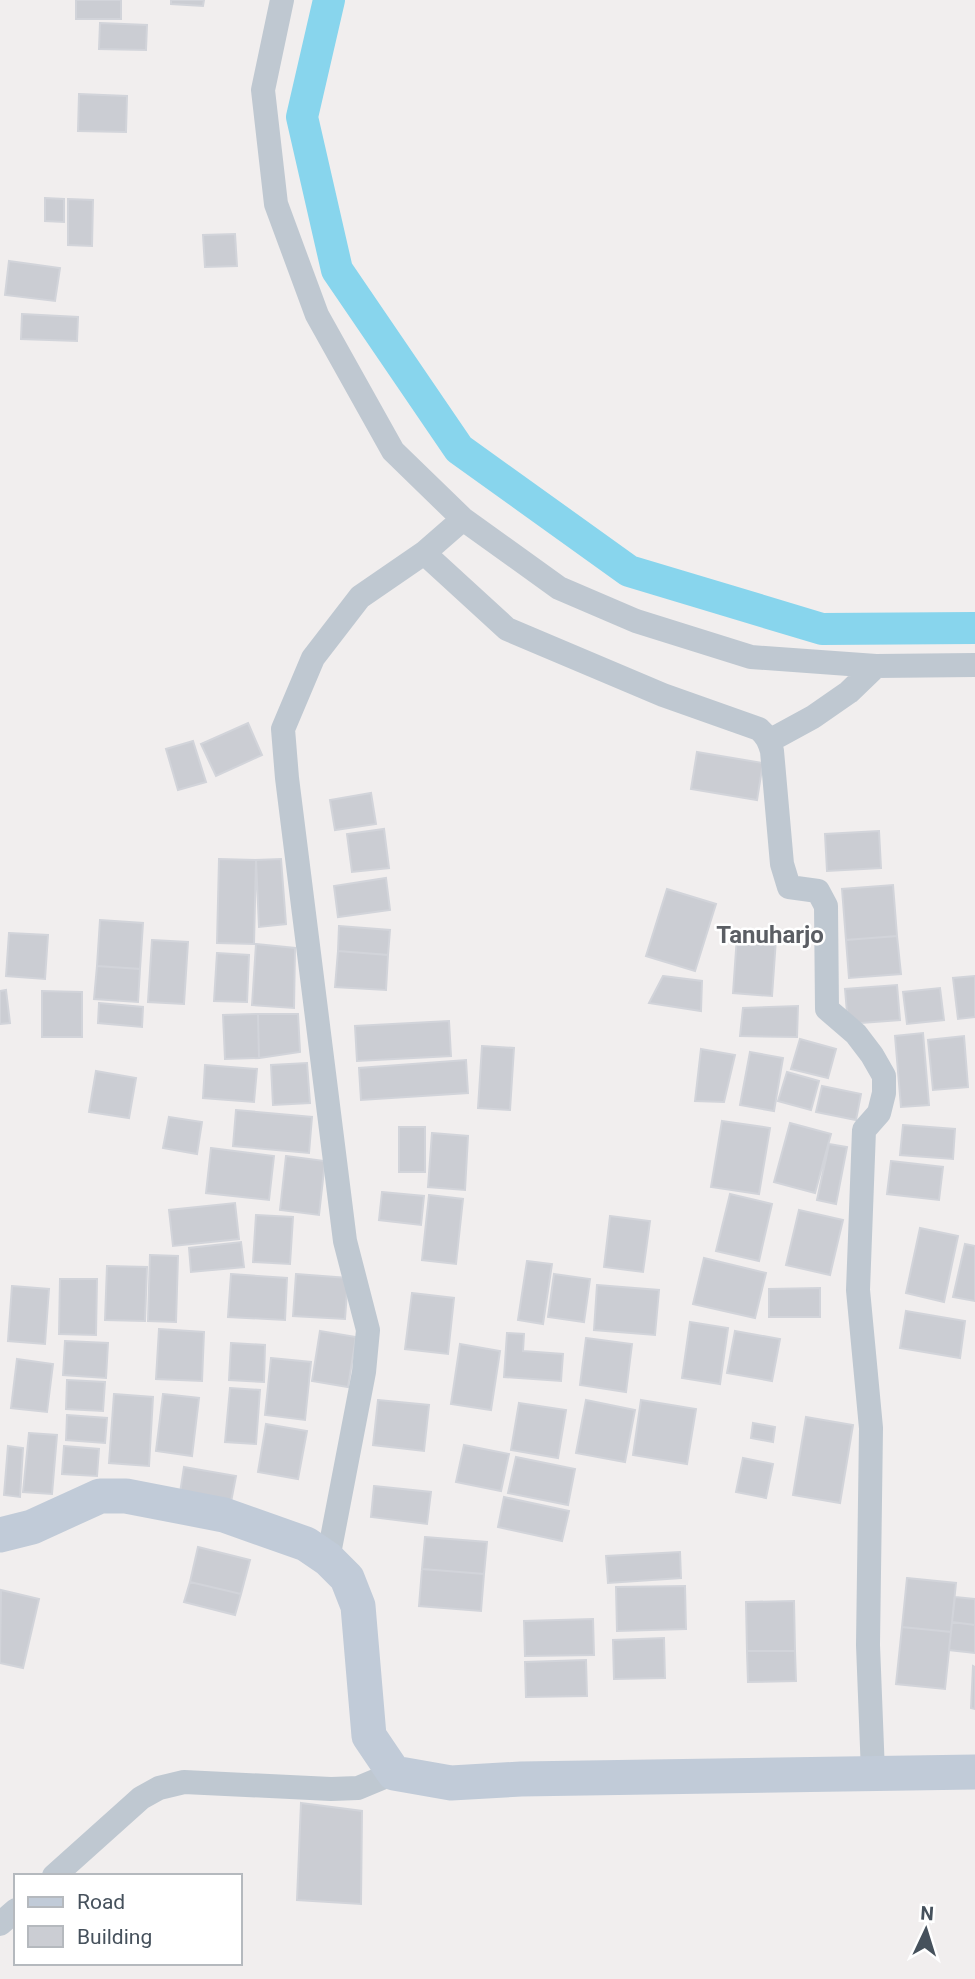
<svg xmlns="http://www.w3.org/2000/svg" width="975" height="1979" font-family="Roboto,sans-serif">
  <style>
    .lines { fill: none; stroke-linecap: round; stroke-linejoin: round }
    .canal { stroke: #88d5ed; stroke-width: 32 }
    .building { fill: #cbcdd3; stroke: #d2d4da; stroke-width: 2 }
    .street { stroke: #bfc8d1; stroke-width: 24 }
    .secondary { stroke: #c1cbd8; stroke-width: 35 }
    .labels { text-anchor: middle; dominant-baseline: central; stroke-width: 5; stroke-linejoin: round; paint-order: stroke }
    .quarter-label { font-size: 24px; font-weight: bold; fill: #5b5e64; stroke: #fff }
  </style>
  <rect width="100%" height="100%" fill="#f1eeee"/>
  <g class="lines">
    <path class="canal" d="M329,0L302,117L337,270L459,449L629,571L822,629L975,628"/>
  </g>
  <path class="building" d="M76,0H121V19H76Z
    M171,0H204L203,6L171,4Z
    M100,23L147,25L146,50L99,49Z
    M79,94L127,96L126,132L78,131Z
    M45,198L64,199V222L45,221Z
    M68,199L93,200L92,246L68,245Z
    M235,234L237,266L205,267L203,235Z
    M9,261L60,268L55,301L5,295Z
    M22,314L78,317L77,341L21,339Z
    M248,723L262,755L216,776L201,744Z
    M193,741L206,782L178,790L166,749Z
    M697,752L763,763L757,800L691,789Z
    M371,793L376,824L335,830L330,800Z
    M384,829L389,868L352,872L347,834Z
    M879,831L881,868L827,871L825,834Z
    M219,859L256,860L254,944L217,943Z
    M281,859L286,924L259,927L256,860Z
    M386,878L390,910L338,917L334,886Z
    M893,885L897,936L846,940L842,889Z
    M667,889L716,904L695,971L646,956Z
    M100,920L143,923L140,969L97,966Z
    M339,926L390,930L388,955L338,951Z
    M9,933L48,935L45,979L6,976Z
    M737,936L776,939L772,996L733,993Z
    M897,936L901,974L849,978L846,940Z
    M152,940L188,942L184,1004L148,1002Z
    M256,944L295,948L294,1008L252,1005Z
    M338,951L388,955L386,990L335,987Z
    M217,953L249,955L247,1002L214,1001Z
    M97,966L140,969L138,1002L94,999Z
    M663,976L702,981L701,1011L649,1003Z
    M975,976V1017L958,1019L953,978Z
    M897,985L900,1020L848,1024L845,989Z
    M940,988L944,1020L907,1024L903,992Z
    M6,990L10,1023L0,1024V991Z
    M42,991L82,992V1037H42Z
    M99,1003L143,1007L142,1027L98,1023Z
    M798,1006L797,1037L740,1036L743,1008Z
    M258,1014H298L300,1052L259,1058Z
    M258,1014L259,1058L225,1059L223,1015Z
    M449,1021L451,1056L357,1061L355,1026Z
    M923,1033L929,1105L901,1107L895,1036Z
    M964,1036L968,1087L933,1090L928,1040Z
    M800,1039L836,1049L828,1078L791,1069Z
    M482,1046L514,1048L510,1110L478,1108Z
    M701,1049L735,1055L724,1102L695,1101Z
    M750,1052L783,1058L774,1111L740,1105Z
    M466,1060L468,1093L361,1100L359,1068Z
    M307,1063L310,1103L273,1105L271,1065Z
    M205,1065L257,1069L254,1102L203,1098Z
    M96,1071L136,1078L129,1118L89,1112Z
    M787,1072L819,1081L811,1110L778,1101Z
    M822,1086L861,1094L856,1120L816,1112Z
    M236,1110L312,1117L309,1153L233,1146Z
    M169,1117L202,1122L197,1154L163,1148Z
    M722,1121L770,1128L759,1194L711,1187Z
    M790,1123L831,1134L815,1193L774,1182Z
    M903,1125L955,1129L953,1159L900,1155Z
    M399,1127H425V1172H399Z
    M432,1133L468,1136L465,1190L428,1187Z
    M829,1144L847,1147L836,1204L817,1200Z
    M211,1148L274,1156L269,1200L206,1193Z
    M286,1156L325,1161L319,1215L280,1210Z
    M891,1161L943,1167L939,1200L887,1194Z
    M382,1192L424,1196L421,1225L379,1220Z
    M730,1194L772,1204L759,1261L716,1251Z
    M429,1195L463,1199L456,1264L422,1260Z
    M235,1203L239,1239L173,1246L169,1210Z
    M799,1210L843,1220L830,1275L786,1265Z
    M256,1215L293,1217L290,1264L253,1262Z
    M610,1216L650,1221L643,1272L604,1267Z
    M920,1228L958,1236L944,1302L906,1293Z
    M241,1242L244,1267L191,1272L189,1248Z
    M965,1244L975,1246V1301L953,1297Z
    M150,1255L178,1256L176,1322L148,1321Z
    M704,1258L766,1273L755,1318L693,1304Z
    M527,1261L552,1264L543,1324L518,1320Z
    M107,1266L147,1267L145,1321L105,1320Z
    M231,1274L287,1278L285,1320L228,1317Z
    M296,1274L348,1278L345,1319L293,1316Z
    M554,1274L590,1279L584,1322L548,1317Z
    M60,1279H97L96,1335L59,1334Z
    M597,1285L659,1290L655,1335L594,1330Z
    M12,1286L49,1289L45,1344L8,1341Z
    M820,1288V1317H769V1289Z
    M412,1293L454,1298L448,1354L405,1349Z
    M906,1311L965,1321L960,1358L900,1348Z
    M690,1322L728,1328L720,1384L682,1378Z
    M159,1329L204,1332L202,1381L156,1379Z
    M320,1331L356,1337L348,1387L312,1381Z
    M735,1331L780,1339L772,1381L727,1373Z
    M507,1333L524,1334L523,1351L563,1354L561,1381L504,1377Z
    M586,1338L632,1344L626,1392L580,1385Z
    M65,1341L108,1343L106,1378L63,1375Z
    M231,1343L265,1345L264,1382L229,1380Z
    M460,1344L500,1351L491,1410L451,1404Z
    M271,1358L311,1362L305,1420L265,1415Z
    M17,1359L53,1364L47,1412L11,1408Z
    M67,1380L105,1382L103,1411L66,1409Z
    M230,1388L260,1390L256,1444L225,1442Z
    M114,1394L153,1397L149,1466L109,1463Z
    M163,1394L199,1398L192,1456L156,1451Z
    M378,1400L429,1405L424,1451L373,1445Z
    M586,1400L635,1410L625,1462L576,1453Z
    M641,1400L696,1409L687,1464L633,1455Z
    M519,1403L566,1410L558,1458L511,1450Z
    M67,1415L107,1418L105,1443L66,1440Z
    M806,1417L853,1425L840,1503L793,1495Z
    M753,1423L775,1427L773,1442L751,1438Z
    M266,1424L307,1431L298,1479L258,1472Z
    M29,1433L57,1435L52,1494L23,1492Z
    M464,1445L509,1454L501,1491L456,1482Z
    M8,1446L23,1448L20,1497L4,1495Z
    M64,1446L99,1449L97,1476L62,1474Z
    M516,1457L575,1469L568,1505L508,1493Z
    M743,1458L773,1464L766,1498L736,1492Z
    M184,1467L236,1476L231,1502L180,1493Z
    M374,1486L431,1492L427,1524L371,1517Z
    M504,1497L569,1511L562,1541L498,1527Z
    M425,1537L487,1542L484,1574L422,1569Z
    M198,1547L250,1560L241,1594L190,1582Z
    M680,1552L681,1578L608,1583L606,1556Z
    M422,1569L484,1574L481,1611L419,1606Z
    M907,1578L956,1583L951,1632L902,1627Z
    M190,1582L241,1594L235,1615L184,1602Z
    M685,1586L686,1629L617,1631L616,1587Z
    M1,1590L39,1599L23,1668L0,1663Z
    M955,1597L975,1599V1625L952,1622Z
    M794,1601L795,1651H747L746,1602Z
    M593,1619L594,1655L525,1656L524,1621Z
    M952,1622L975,1625V1653L949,1650Z
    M902,1627L951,1632L945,1689L896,1684Z
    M664,1638L665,1678L614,1679L613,1640Z
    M747,1651H795L796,1681L748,1682Z
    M586,1660L587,1696L526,1697L525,1662Z
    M973,1666L975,1667V1709L971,1708Z
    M301,1803L362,1811L361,1904L297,1900Z"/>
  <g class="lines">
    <path class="street" d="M282,0L263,90L276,204L317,315L393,451L463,519L559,588L636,621L751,657L876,666L975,665
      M424,553L507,629L663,695L759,729C767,736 769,741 772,751L782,864L789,887L818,891L826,906L827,1009L856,1034L872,1055L884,1076V1093L879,1113L864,1130L858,1290L871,1428L868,1645L873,1773
      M769,741L813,717L849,692L876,666
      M328,1559L364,1372L368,1330L345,1241L287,778L283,729L313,658L360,597L424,553L463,519
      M54,1876L141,1798L159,1788L184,1782L331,1789L358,1788L394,1773
      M0,1924L16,1910"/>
    <path class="secondary" d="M0,1535L32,1527L100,1496H126L224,1515L306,1544L328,1559L347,1578L358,1606L369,1736L394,1773L451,1783L521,1779L975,1772"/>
  </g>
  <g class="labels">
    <g class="quarter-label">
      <text x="770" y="935">Tanuharjo</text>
    </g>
  </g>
  <rect x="14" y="1874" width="228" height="91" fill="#ffffff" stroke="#b5b9be" stroke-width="2"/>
  <rect x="28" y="1897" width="35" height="10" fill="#c1cbd8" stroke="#b5b9be" stroke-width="2"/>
  <text x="77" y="1909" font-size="21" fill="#46515c">Road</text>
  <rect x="28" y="1926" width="35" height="21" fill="#cbcdd3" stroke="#b5b9be" stroke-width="2"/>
  <text x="77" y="1944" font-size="21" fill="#46515c">Building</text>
  <g transform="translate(926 1930) rotate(4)" stroke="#ffffff" stroke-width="5" paint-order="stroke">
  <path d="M0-5L12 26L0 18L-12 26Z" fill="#46515c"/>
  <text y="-10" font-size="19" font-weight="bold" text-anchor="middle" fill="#46515c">N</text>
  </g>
</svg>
